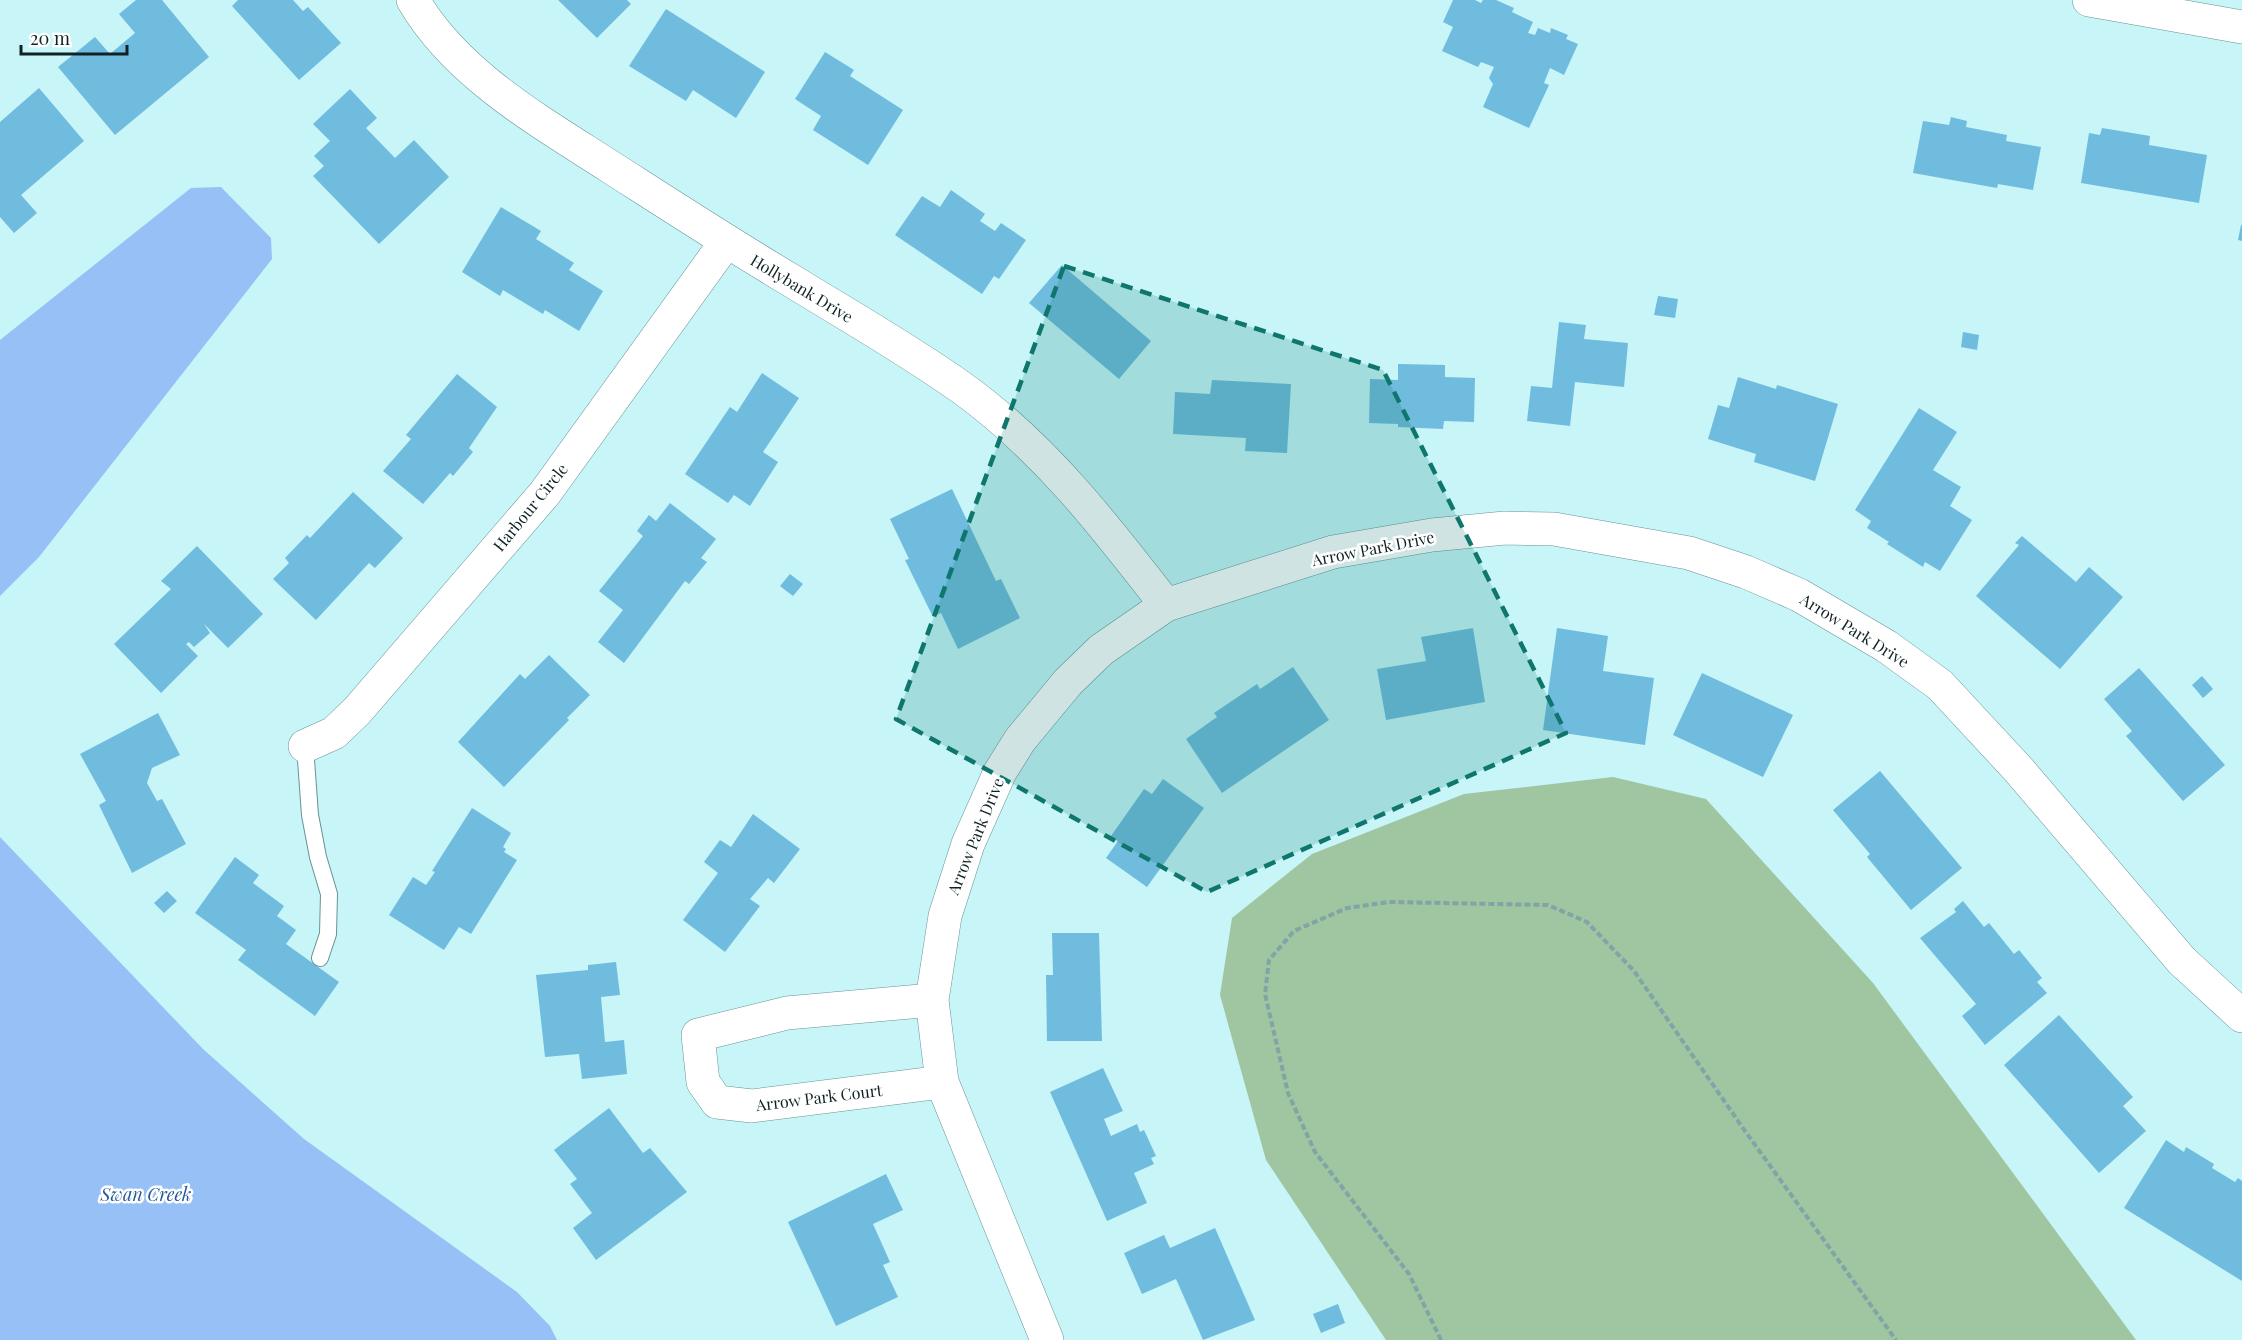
<svg xmlns="http://www.w3.org/2000/svg" width="2242" height="1340" font-family="'Playfair Display',serif">
  <style>
    .green { fill: #9fc5a1 }
    .water { fill: #97c0f6 }
    .building { fill: #70bcde }
    .lines { fill: none; stroke-linecap: round; stroke-linejoin: round }
    .service-casing { stroke: #689396; stroke-width: 18 }
    .minor-casing { stroke: #689396; stroke-width: 34 }
    .tertiary-casing { stroke: #689396; stroke-width: 34 }
    .path { stroke: #81a4a6; stroke-width: 4; stroke-dasharray: 6 3; stroke-linecap: butt }
    .service { stroke: #fff; stroke-width: 16 }
    .minor { stroke: #fff; stroke-width: 33 }
    .tertiary { stroke: #fff; stroke-width: 33 }
    .marked { fill: #0f766e; fill-opacity: 0.2; stroke: #0f766e; stroke-width: 4.5; stroke-dasharray: 12 8; stroke-linejoin: round }
    .labels { text-anchor: middle; dominant-baseline: central; stroke-width: 5; stroke-linejoin: round; paint-order: stroke }
    .street-label { font-size: 16px; fill: #102224; stroke: #fff }
    .water-label { font-size: 18px; font-style: italic; fill: #235798; stroke: #fff }
  </style>
  <rect width="100%" height="100%" fill="#c7f5f8"/>
  <path class="green" d="M1613,777L1706,799L1873,983L2136,1340H1386L1266,1160L1220,995L1232,918L1312,854L1464,794Z"/>
  <path class="water" d="M221,187L271,238L272,259L39,557L0,596V340L191,188Z
    M0,837L203,1049L304,1139L517,1292L550,1326L557,1340H0Z"/>
  <path class="building" d="M136,0H162L209,57L115,135L58,67L95,37L110,54L135,33L119,14Z
    M238,0H293L303,11L308,7L341,43L299,80L232,6Z
    M558,0H627L631,4L597,38Z
    M1453,0H1475L1481,3L1483,0H1496L1514,8L1512,12L1533,22L1528,33L1535,35L1538,28L1550,33L1551,28L1568,35L1566,39L1578,44L1564,75L1550,68L1544,83L1549,85L1529,128L1483,107L1493,84L1489,78L1494,67L1481,62L1478,67L1442,51L1453,27L1443,22Z
    M666,9L765,72L736,118L693,90L686,101L629,66Z
    M825,52L854,70L850,76L903,110L868,165L813,130L821,116L795,99Z
    M39,88L84,141L21,195L37,213L14,233L0,217V122Z
    M350,89L377,118L366,128L395,158L414,140L449,177L379,244L313,176L324,166L314,156L330,141L313,124Z
    M1951,117L1967,121L1966,127L2007,135L2006,141L2041,147L2033,190L1998,184L1997,188L1913,173L1923,121L1949,125Z
    M2102,128L2150,136L2149,145L2207,155L2199,203L2081,183L2089,133L2100,135Z
    M951,190L985,214L980,221L995,231L1001,223L1026,240L999,279L994,276L982,294L895,235L922,196L940,207Z
    M501,207L541,231L536,239L574,263L569,270L603,291L579,331L545,310L543,314L503,290L500,296L462,272Z
    M2241,225H2242V241L2238,240Z
    M1062,265L1151,341L1119,379L1029,303Z
    M1658,296L1678,299L1675,318L1654,315Z
    M1559,322L1586,325L1584,339L1628,343L1624,387L1575,382L1570,426L1527,421L1531,386L1552,388Z
    M1963,332L1979,335L1977,350L1961,347Z
    M1398,364L1445,365V377L1475,378L1474,422L1444,421L1443,429L1398,427V424L1369,423L1370,379L1398,380Z
    M762,373L799,398L763,452L778,462L750,506L734,495L728,503L685,474L730,407L737,412Z
    M457,374L497,407L469,448L473,452L453,476L450,473L423,504L383,471L411,439L406,435Z
    M1738,377L1776,389L1777,385L1838,404L1815,481L1754,462L1756,454L1708,439L1718,405L1729,408Z
    M1212,380L1291,384L1287,453L1245,451L1246,438L1173,434L1175,392L1210,394Z
    M1919,408L1957,432L1933,470L1961,487L1950,506L1972,520L1940,571L1925,562L1923,567L1887,544L1889,542L1867,528L1871,521L1855,510Z
    M952,489L996,581L1001,579L1020,618L958,649L941,613L933,617L905,560L909,559L890,519Z
    M353,492L403,538L375,568L369,563L316,620L273,579L289,563L285,558L307,535L310,538Z
    M670,503L716,539L701,558L707,562L689,584L685,581L624,663L598,642L623,610L599,591L643,536L637,531L649,515L656,521Z
    M2022,536L2076,582L2089,567L2123,597L2060,669L1976,596L2019,545L2015,543Z
    M197,546L263,614L228,648L204,624L210,633L194,647L189,642L186,644L198,656L161,693L114,644L171,589L161,581Z
    M790,574L803,584L793,596L780,586Z
    M1473,628L1485,702L1386,720L1377,669L1426,661L1421,637Z
    M1557,628L1608,636L1603,671L1654,678L1645,745L1543,730Z
    M549,655L590,695L567,718L569,720L504,787L458,742L520,674L525,679Z
    M1293,667L1329,720L1222,793L1186,739L1217,717L1214,713L1257,684L1260,689Z
    M2139,668L2225,765L2183,801L2126,736L2132,731L2104,699Z
    M1702,673L1793,715L1763,777L1673,735Z
    M2202,676L2213,689L2203,698L2192,685Z
    M158,713L180,755L152,768L147,783L157,801L162,799L186,844L132,873L99,805L106,801L80,754Z
    M1880,771L1962,868L1911,910L1867,857L1870,854L1833,810Z
    M1163,779L1204,808L1147,887L1106,858L1118,841L1111,836L1144,789L1152,794Z
    M472,808L511,833L503,847L506,849L504,852L517,860L471,934L459,927L444,950L389,915L413,877L426,885L435,872L432,871Z
    M753,814L800,849L774,883L768,878L750,899L760,906L725,952L683,920L718,873L704,862L720,840L731,847Z
    M235,857L259,875L253,883L284,906L277,916L296,930L286,944L339,982L315,1016L238,960L246,950L195,913Z
    M167,891L177,901L164,913L154,903Z
    M1963,901L1984,927L1989,923L2014,954L2019,950L2042,978L2037,982L2047,993L1985,1045L1962,1016L1976,1004L1920,938L1956,912L1954,909Z
    M1052,933H1099L1102,1041H1047L1046,975H1053Z
    M616,962L620,995L601,997L605,1042L624,1040L627,1074L582,1079L579,1054L545,1057L536,975L588,970V965Z
    M2059,1015L2133,1097L2123,1106L2146,1131L2099,1173L2004,1065Z
    M1103,1068L1123,1111L1104,1119L1111,1136L1137,1124L1140,1132L1144,1130L1156,1156L1151,1158L1154,1164L1134,1173L1147,1203L1107,1221L1050,1092Z
    M609,1108L643,1153L650,1148L687,1192L596,1260L573,1228L592,1213L570,1184L577,1179L554,1150Z
    M2166,1140L2184,1152L2186,1147L2214,1164L2212,1168L2235,1182L2238,1178L2242,1181V1281L2124,1208Z
    M886,1174L903,1210L873,1224L890,1262L883,1265L898,1297L836,1326L788,1222Z
    M1215,1228L1255,1320L1203,1340L1176,1279L1142,1294L1124,1253L1164,1235L1170,1248Z
    M1338,1304L1345,1323L1321,1333L1313,1314Z"/>
  <g class="lines">
    <g class="service-casing">
      <path id="service" d="M305,746L310,815L318,857L329,894L328,934L320,958"/>
    </g>
    <g class="minor-casing">
      <path id="minor" d="M413,0C456,74 539,121 609,166C670,205 730,244 792,281C849,316 907,349 962,388C1044,447 1105,526 1166,605
        M305,746L334,733L357,711L545,493L726,242
        M932,1000L787,1013L698,1035L703,1082L717,1102L752,1106L942,1082
        M1047,1340L942,1082L932,1000L945,916L968,844L1000,772L1020,740L1068,682L1101,650L1166,605L1333,552L1432,535L1505,528L1554,529L1689,553L1746,572L1799,595L1886,646L1940,685L2018,769L2182,961L2242,1016"/>
    </g>
    <g class="tertiary-casing">
      <path id="tertiary" d="M2089,0L2242,27"/>
    </g>
    <path class="path" d="M1441,1340L1409,1274L1315,1152L1288,1093L1265,994L1269,960L1294,931L1347,908L1389,902L1548,905L1587,922L1634,971L1745,1131L1896,1340"/>
    <use href="#service" class="service"/>
    <use href="#minor" class="minor"/>
    <use href="#tertiary" class="tertiary"/>
  </g>
  <path class="marked" d="M1064,266L1383,370L1566,733L1207,892L896,719Z"/>
  <g class="labels">
    <g class="street-label">
      <text transform="translate(802 288) rotate(31)">Hollybank Drive</text>
      <text transform="translate(530 507) rotate(-51)">Harbour Circle</text>
      <text transform="translate(1373 548) rotate(-11)">Arrow Park Drive</text>
      <text transform="translate(1855 630) rotate(32)">Arrow Park Drive</text>
      <text transform="translate(975 836) rotate(-68)">Arrow Park Drive</text>
      <text transform="translate(819 1097) rotate(-7)">Arrow Park Court</text>
    </g>
    <g class="water-label">
      <text x="146" y="1194">Swan Creek</text>
    </g>
  </g>
  <path d="M21 45v9h106v-9" fill="none" stroke="#102224" stroke-width="3"/>
  <text x="30" y="45" font-size="18" fill="#102224" stroke="#ffffff" stroke-width="4.5" paint-order="stroke">20 m</text>
</svg>
